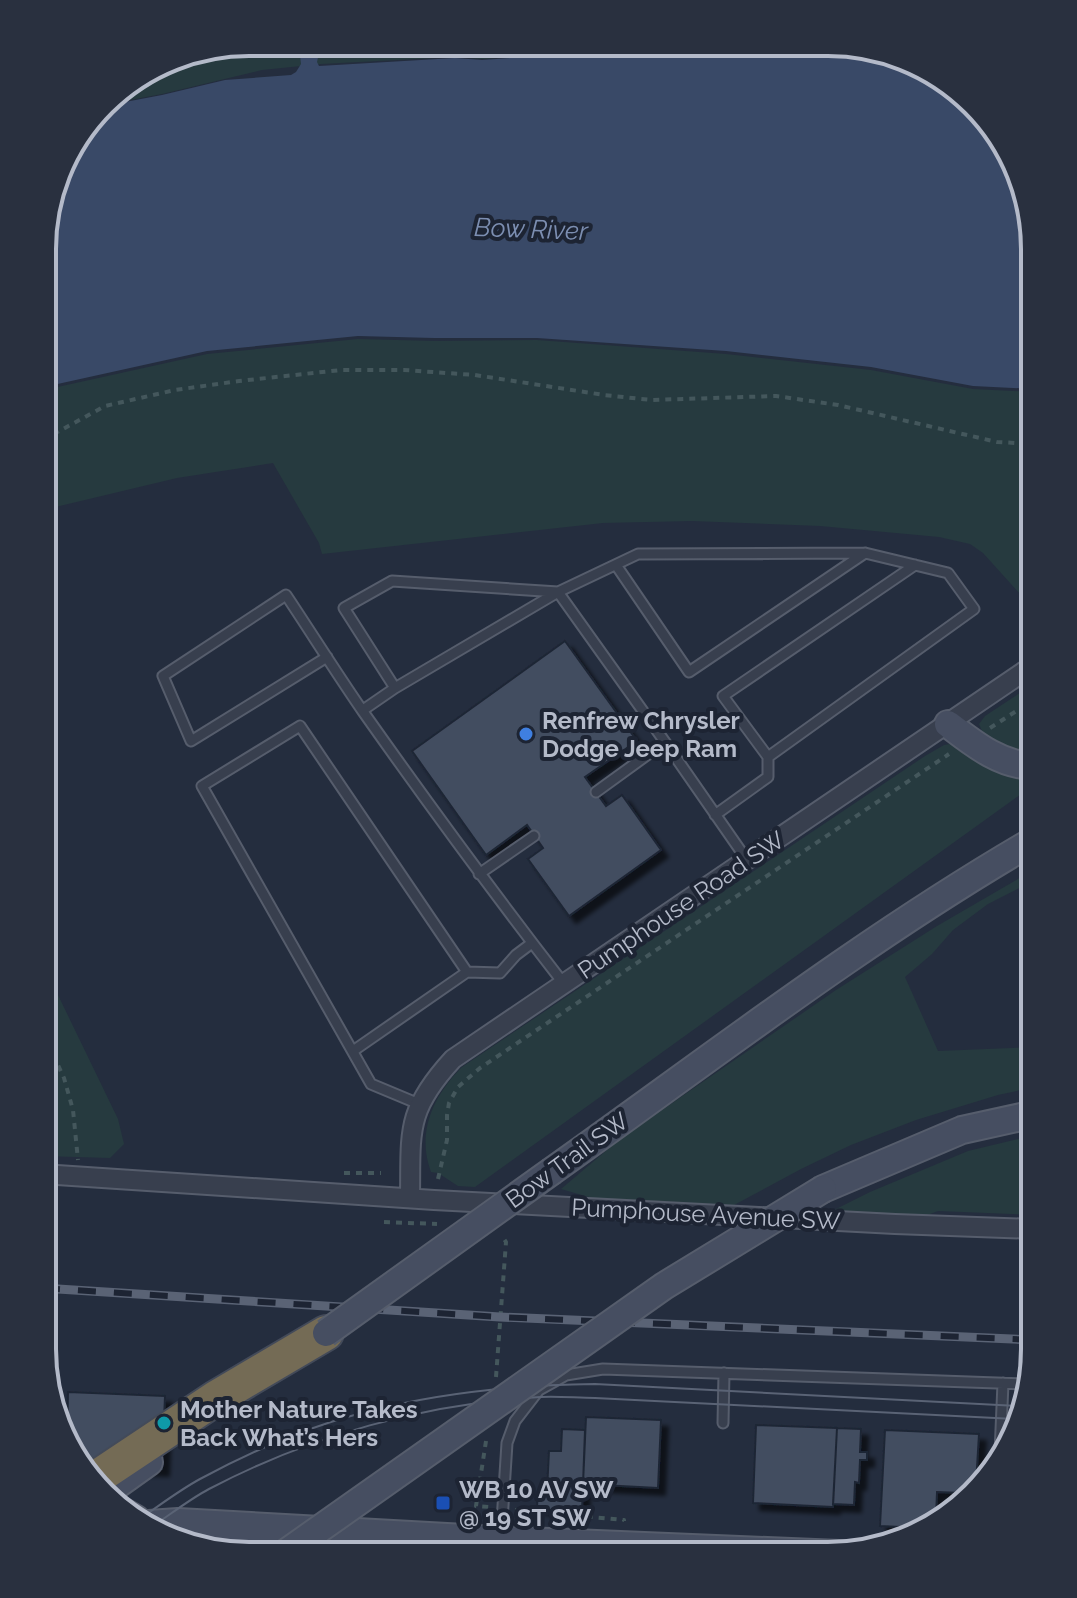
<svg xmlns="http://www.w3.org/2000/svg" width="1077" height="1598" font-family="Raleway,sans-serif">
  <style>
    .green { fill: #263a3f }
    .water { fill: #394967 }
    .building { fill: #434d60; stroke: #1f2635; stroke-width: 2; filter: url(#shadow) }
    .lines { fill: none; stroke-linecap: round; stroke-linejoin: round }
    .service-casing { stroke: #565d6c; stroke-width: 13 }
    .minor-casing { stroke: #565d6c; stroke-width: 22 }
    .secondary-casing { stroke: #565d6c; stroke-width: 30 }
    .motorway-casing { stroke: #434a59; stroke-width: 38 }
    .path { stroke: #44575c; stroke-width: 4; stroke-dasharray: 6 6; stroke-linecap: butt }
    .service { stroke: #383f4e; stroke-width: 9 }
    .minor { stroke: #383f4e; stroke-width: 18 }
    .secondary { stroke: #464e61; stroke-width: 26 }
    .motorway { stroke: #746b55; stroke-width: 34 }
    .tram { stroke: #5a6375; stroke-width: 2 }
    .rail-casing { stroke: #5a6375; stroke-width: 9 }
    .rail { stroke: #1d2433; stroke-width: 6; stroke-dasharray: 18; stroke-linecap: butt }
    .secondary-bridge-casing { stroke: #565d6c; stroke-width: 30; stroke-linecap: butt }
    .secondary-bridge { stroke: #464e61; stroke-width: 26 }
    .shop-dot { fill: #3f7fe0; stroke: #1d2433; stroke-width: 3 }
    .culture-dot { fill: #0f9aa8; stroke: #1d2433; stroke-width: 3 }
    .transit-dot { fill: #1a4fb4; stroke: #1d2433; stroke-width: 3 }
    .labels { text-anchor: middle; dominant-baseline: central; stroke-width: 8; stroke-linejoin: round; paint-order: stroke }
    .poi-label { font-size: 24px; font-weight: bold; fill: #b4bac9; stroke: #1d2433; text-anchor: start }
    .street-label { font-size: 24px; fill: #b4bac9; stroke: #1d2433 }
    .water-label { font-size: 26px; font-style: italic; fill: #7c8eb1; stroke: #1d2433 }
    .rim { fill: none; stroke: #b4bac9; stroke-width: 4 }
  </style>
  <defs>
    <filter id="shadow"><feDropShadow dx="7" dy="7" stdDeviation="2" flood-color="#0009"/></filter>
  </defs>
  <rect width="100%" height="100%" fill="#242d3e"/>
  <path class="green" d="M249,42L706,45L680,48L644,47L483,59L455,57L321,64L262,70L162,94L109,104L99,110L113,93L182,53Z
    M358,339L435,341L537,340L726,354L871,370L973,389L1035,392V606H1031L983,553L970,544L939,537L820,526L692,521L603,523L322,554L319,543L273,463L177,478L43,510L44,390L207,354Z
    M1035,683V751L1017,750V752L986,741L979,724L985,716Z
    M950,744L969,754L1035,774V784L475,1187L458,1186L438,1173L431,1172C416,1132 434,1095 462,1067L925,756L944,745Z
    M1035,869V880L988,904L953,930L932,954L905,977L938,1051L1035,1047V1087L998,1095L916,1120L851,1145L801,1169L734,1205L592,1198L561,1189L620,1139L836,990L937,926Z
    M43,964L118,1119L124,1144L110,1158L42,1156Z
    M1035,1135V1215L938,1211L922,1217L828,1213L870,1192L968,1151Z"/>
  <path class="water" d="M303,42H313L319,53L317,62L319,66L455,58L482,60L644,48H680L708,45L868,46L954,85L1019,169L1035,249V389L973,386L871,367L726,351L537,338H434L358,336L207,351L44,387V222L70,146L94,116L109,105L162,95L225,80L291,75L296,72L301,64L300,55Z"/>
  <path class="building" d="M565,641L637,741L585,777L606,806L622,795L661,850L569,916L528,859L543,848L527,825L486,855L412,751Z
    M68,1392L165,1396L162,1469L87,1466L67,1440Z
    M586,1417L661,1420L658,1488L583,1484Z
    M756,1425L837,1428L833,1507L753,1503Z
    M837,1428L861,1429L860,1452H867V1460H860L859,1483L855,1482L854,1505L833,1504Z
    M562,1429L585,1430L582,1511L545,1510L546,1507H537L538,1490L547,1491L549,1451H561Z
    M885,1430L979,1434L976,1484L964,1493L937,1492L936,1517L922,1528L880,1526Z"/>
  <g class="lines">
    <g class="service-casing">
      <path id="service" d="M616,565L689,672L865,553
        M392,581L558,592L395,688L344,608Z
        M327,657L191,741L163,676L286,595C312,634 337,674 364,713C429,805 495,895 564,984
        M363,710L395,688
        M665,742L558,592L638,554L865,553L948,573L974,609L768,757L723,696L915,565
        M596,792L665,742L747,860
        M715,815L768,777V757
        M479,874L534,836
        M467,972L500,973L516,955L532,943
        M353,1051L467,972L300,726L202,786L371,1084L419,1104
        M723,1423L724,1373
        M990,1472L991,1463L1000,1453L1003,1383
        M501,1537L507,1443L515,1421L539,1390L566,1375L603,1369L1027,1384"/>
    </g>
    <g class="minor-casing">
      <path id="minor" d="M42,1174L434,1200L895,1224L1035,1229
        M410,1198C411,1132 405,1111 453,1059L1035,664"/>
    </g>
    <g class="secondary-casing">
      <path id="secondary" d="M948,724C974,744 1001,766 1035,766
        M552,1171C711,1058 866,938 1035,840
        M823,1189L962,1130L1035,1114
        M107,1492L149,1462
        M122,1511L136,1519
        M149,1524L178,1522L501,1540L839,1554
        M203,1546H227L268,1530"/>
    </g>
    <g class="motorway-casing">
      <path id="motorway" d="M96,1478L216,1398L326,1333"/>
    </g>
    <path class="path" d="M43,440L105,406L175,390L239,381L341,370H404L475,375L604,395L651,400L776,396L838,405L997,442L1035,444
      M990,728L1035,699
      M43,1033L64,1078L73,1110L78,1160
      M344,1173H381
      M438,1179L447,1140V1115L449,1103L458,1087L480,1068L949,754
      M384,1222L437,1224
      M496,1377L506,1242L502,1236
      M486,1441L476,1506L490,1507
      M515,1510L624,1520V1521"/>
    <use href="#service" class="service"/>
    <use href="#minor" class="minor"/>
    <use href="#secondary" class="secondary"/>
    <use href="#motorway" class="motorway"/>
    <path class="tram" d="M138,1520C159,1506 178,1491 200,1479C252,1451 312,1425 370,1411C444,1392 520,1385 595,1384L1020,1406
      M153,1526C171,1514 190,1499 209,1489C310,1436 426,1403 541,1397C559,1396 577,1398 595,1398L1015,1419"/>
    <g class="rail-casing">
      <path id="rail" d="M42,1288L500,1317L1035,1340"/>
    </g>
    <use href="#rail" class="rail"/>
    <g class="secondary-bridge-casing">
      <path id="secondary-bridge" d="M326,1333L552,1171
        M284,1554L664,1286L823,1189"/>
    </g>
    <use href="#secondary-bridge" class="secondary-bridge"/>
  </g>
  <circle class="shop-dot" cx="526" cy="734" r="8"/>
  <circle class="culture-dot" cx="164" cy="1423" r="8"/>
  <rect class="transit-dot" x="435" y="1495" width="16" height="16" rx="4"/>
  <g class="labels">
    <g class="poi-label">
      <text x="542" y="720">Renfrew Chrysler<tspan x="542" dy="28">Dodge Jeep Ram</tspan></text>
      <text x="180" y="1409">Mother Nature Takes<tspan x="180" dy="28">Back What’s Hers</tspan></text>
      <text x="459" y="1489">WB 10 AV SW<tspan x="459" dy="28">@ 19 ST SW</tspan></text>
    </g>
    <g class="street-label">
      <text transform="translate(681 905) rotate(-34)">Pumphouse Road SW</text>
      <text transform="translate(567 1160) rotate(-36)">Bow Trail SW</text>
      <text transform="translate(706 1214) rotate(3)">Pumphouse Avenue SW</text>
    </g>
    <g class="water-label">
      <text transform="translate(531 229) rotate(2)">Bow River</text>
    </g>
  </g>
  <path d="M0 0H1077V1598H0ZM249 56H828A193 193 0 0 1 1021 249V1349A193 193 0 0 1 828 1542H249A193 193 0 0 1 56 1349V249A193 193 0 0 1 249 56Z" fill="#29303f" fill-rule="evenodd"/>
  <path class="rim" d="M249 56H828A193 193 0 0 1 1021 249V1349A193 193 0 0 1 828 1542H249A193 193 0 0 1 56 1349V249A193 193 0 0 1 249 56Z"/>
</svg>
